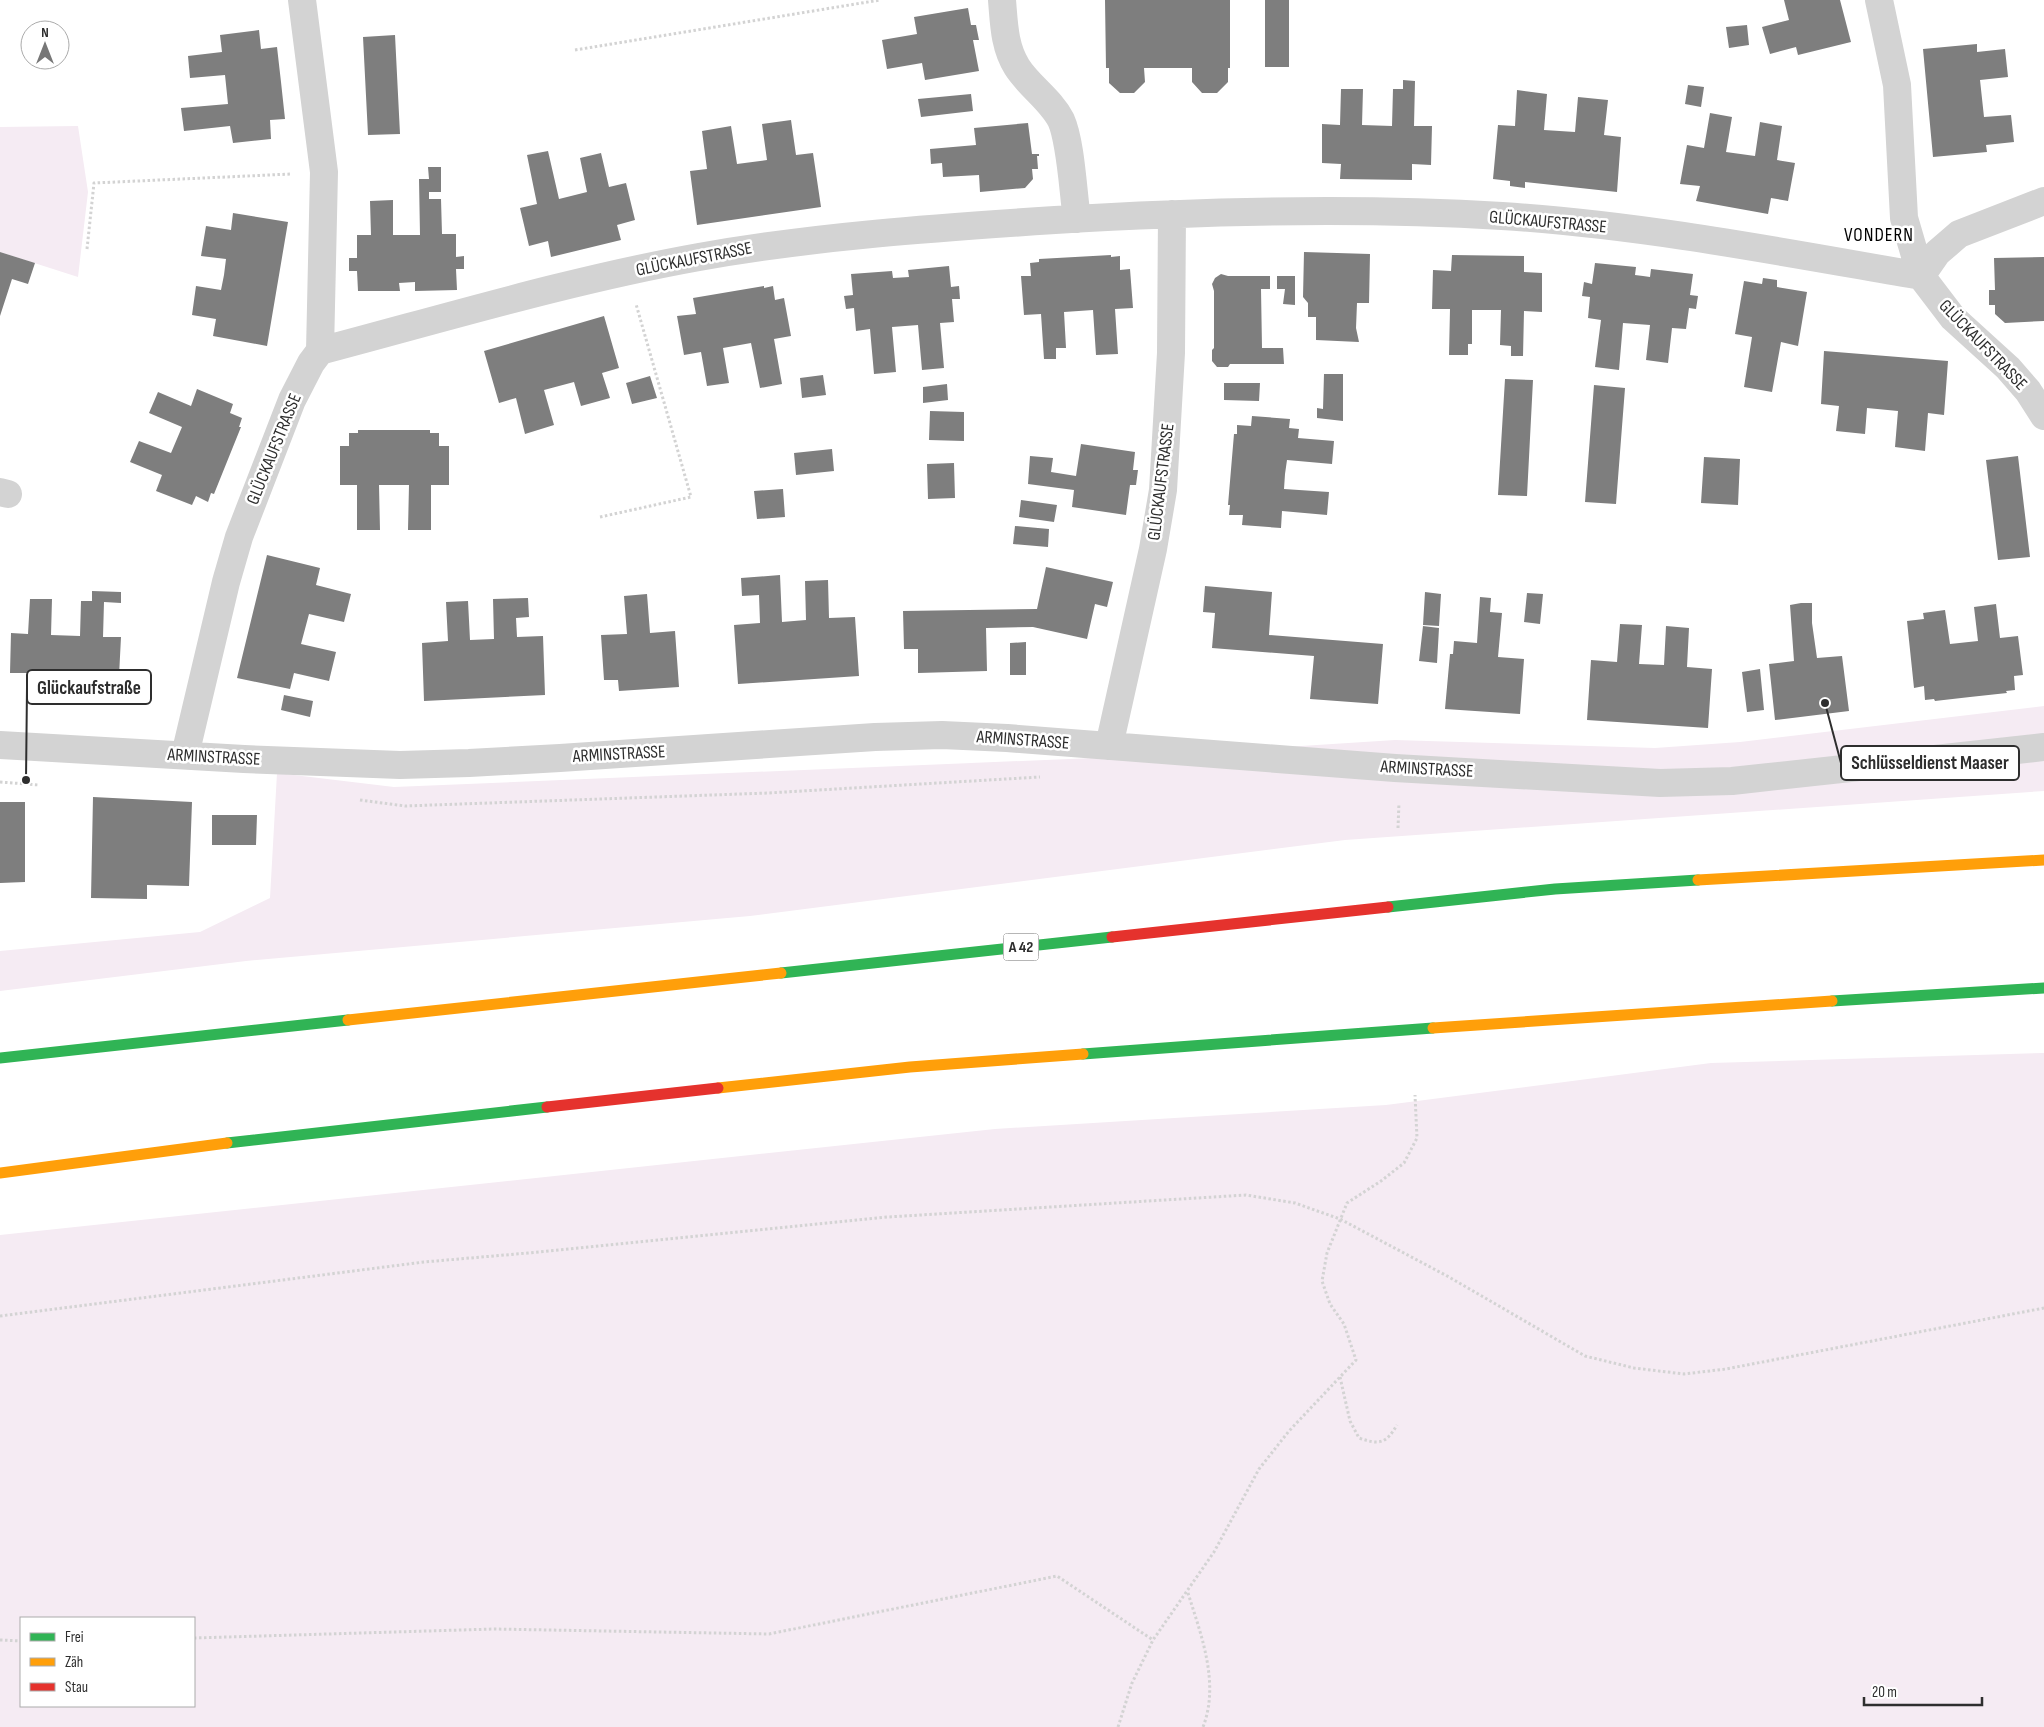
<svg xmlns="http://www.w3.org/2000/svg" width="2044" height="1727" font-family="'Sofia Sans Condensed',sans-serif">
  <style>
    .green { fill: #f5ebf3; fill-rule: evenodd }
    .building { fill: #7e7e7e }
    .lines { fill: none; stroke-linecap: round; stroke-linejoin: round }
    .path { stroke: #d3d3d3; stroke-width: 3; stroke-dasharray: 2.5 2.5; stroke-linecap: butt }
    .street { stroke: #d3d3d3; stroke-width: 28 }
    .fast { stroke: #30b455; stroke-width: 11 }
    .slow { stroke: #ff9f0a; stroke-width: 11 }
    .jam { stroke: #e5322d; stroke-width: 11 }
    .labels { text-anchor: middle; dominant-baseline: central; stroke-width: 5; stroke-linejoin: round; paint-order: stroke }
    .shield { fill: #fff; stroke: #6d6d6d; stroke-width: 1 }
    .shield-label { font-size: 16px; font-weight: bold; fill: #2e2e2e }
    .street-label { font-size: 18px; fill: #2e2e2e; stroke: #fff }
    .neighbourhood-label { font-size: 19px; letter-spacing: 1px; fill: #000; stroke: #fff }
    .leader { fill: none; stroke: #2e2e2e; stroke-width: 2 }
    .callout-dot { fill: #2e2e2e; stroke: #fff; stroke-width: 2 }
    .callout { fill: #fff; stroke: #2e2e2e; stroke-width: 2 }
    .callout-label { font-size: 19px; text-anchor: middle; font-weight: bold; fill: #2e2e2e }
  </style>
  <rect width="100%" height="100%" fill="#fff"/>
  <path class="green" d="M78,126L88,192L78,277L0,252V127Z
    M2044,706V791L1345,840L750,916L246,961L0,991V951L200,932L270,898L277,773L394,787L1164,755L1395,740L1655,748L1740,742Z
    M2044,1053V1727H0V1235L995,1129L1386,1105L1711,1063ZM194,1618V1706H21V1618Z"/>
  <path class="building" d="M1105,0H1230V68H1228V82L1217,93H1202L1192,82V68H1144L1145,82L1134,93H1120L1109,83V68H1106Z
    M1265,0H1289V67H1265Z
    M1784,0H1840L1851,42L1798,55L1796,47L1770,54L1762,27L1789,20Z
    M968,8L971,25H976L979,40H973L979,71L925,80L922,63L887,69L882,40L917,34L914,17Z
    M1747,25L1749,45L1729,48L1726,27Z
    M259,30L261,49L277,47L281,82L285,119L270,120L271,139L233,143L230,126L184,131L181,108L228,104L225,75L190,78L188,56L222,52L220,35Z
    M395,35L400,134L368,135L363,37Z
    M1977,44V52L2005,49L2008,77L1980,80L1984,117L2011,115L2014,142L1986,145L1987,152L1933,157L1923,49Z
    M1403,80L1415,81L1414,126H1432L1431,165L1412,164V180L1340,179L1341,164L1322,163V124L1340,125L1341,89H1363L1362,125L1392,126L1393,89H1403Z
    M1688,85L1704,87L1701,107L1685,104Z
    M1517,90L1547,94L1544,130L1575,132L1578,97L1608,100L1604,135L1621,137L1617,192L1525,182V188L1510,186V181L1493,179L1498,125L1515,126Z
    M971,94L973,111L921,117L918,99Z
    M1710,113L1732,117L1726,152L1755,156L1760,122L1782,126L1777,160L1795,163L1788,201L1771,198L1768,214L1696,201L1700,186L1680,184L1687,145L1704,148Z
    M791,120L796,155L813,153L821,207L697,225L690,171L707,169L702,131L731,126L737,164L767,160L762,124Z
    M1028,123L1032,154H1039V156H1037L1038,169H1032L1033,179L1025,188L980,192L979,175L943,177L942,163L931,164L930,149L976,145L974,128Z
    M548,151L559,199L587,192L580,158L601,153L609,187L626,183L635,220L617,225L621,240L551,257L548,241L529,246L520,208L537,204L527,155Z
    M428,167H441V192H429V199H441L442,234H456V257L464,256V269H456L457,290L415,291V282L399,283L400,291H358L357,271H349V258H357V235H371L370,201L393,200V235H420L419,179H429Z
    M233,213L288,222L267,346L213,336L216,319L192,315L196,286L221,290L224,275L226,259L201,256L206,226L231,230Z
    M0,252L35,263L28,284L12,279L0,316Z
    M1304,252L1370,254L1369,303H1357L1356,328L1359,342L1316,340V317H1308V303L1303,297Z
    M1111,255V257L1120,256V270L1130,269L1133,308L1115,309L1118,354L1096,355L1093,310L1064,312L1066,348H1056V359H1044L1041,314L1024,315L1021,276H1031L1030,263L1039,262V259Z
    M1452,255L1524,256V272L1542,273V312L1524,311L1523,356H1511V346L1500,345L1501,310H1472V344H1468V355H1449L1450,309H1432L1433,270L1451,271Z
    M2044,257V321L2005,323L1995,314V305H1989V290H1995L1994,258Z
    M1595,263L1636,267L1635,275L1643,276L1650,277L1651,269L1693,274L1690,295L1698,296L1696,309L1689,308L1686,329L1672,328L1668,363L1646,360L1650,325L1623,323L1619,370L1595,367L1601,320L1588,318L1590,297L1582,296L1584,282L1592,284Z
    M949,266L951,287L959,286L960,299H952L954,322L940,323L944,368L922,370L918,325L892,327L896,372L874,374L870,329L856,331L854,308L846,309L844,296L853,295L851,274L892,271L893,278L909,277L908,270Z
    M1221,274L1228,276H1270V289H1261L1262,348H1283L1284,364H1230L1228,367H1217L1212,361V350L1214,348V291L1212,284L1215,278Z
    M1277,276H1295V305L1283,304L1285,289H1277Z
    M1763,278L1777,280V287L1807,292L1798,346L1781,342L1772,392L1744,387L1752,337L1735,334L1744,281L1762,284Z
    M764,286V288L773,286L775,300L784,298L791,336L774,339L782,384L760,388L751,343L723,348L729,383L707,386L701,352L684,355L677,316L696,314L693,298Z
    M604,316L619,368L602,373L610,398L581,406L574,382L544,390L554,425L525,434L516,398L499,403L484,351Z
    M1824,351L1948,361L1944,415L1928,413L1925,451L1895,447L1898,411L1867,408L1865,434L1836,431L1839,406L1821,404Z
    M1324,374H1343V421L1317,418V408L1323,409Z
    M823,375L826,395L802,398L800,378Z
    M650,376L657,398L632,404L626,383Z
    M1505,379L1533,380L1527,496L1498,495Z
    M1224,383H1260L1259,401L1224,400Z
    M947,384L948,400L923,403V387Z
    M1594,385L1625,388L1616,504L1585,502Z
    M197,389L233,404L230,413L242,418L239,427H241L214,494L211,493L208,502L196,496L192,505L156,491L162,475L130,462L139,441L171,453L182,427L149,413L158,392L191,406Z
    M930,411L964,412V441L929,440Z
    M1252,416L1290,419L1289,428L1299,429L1298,438L1334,441L1332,464L1287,460L1285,474L1284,489L1329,492L1327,515L1282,511L1281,528L1242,525L1243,515H1229L1230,505H1228L1234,434H1237V425L1251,426Z
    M358,430H430V433H439V446H449V485H431V530H408L409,485H379L380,530H357V485H340V446H349V433H358Z
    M1081,444L1135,452L1133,470H1138L1136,485H1130L1126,515L1072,507L1074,490L1028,484L1030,456L1053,458L1051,472L1076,476Z
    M832,449L834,471L796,475L794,453Z
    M2018,456L2030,557L1998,560L1986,460Z
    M1704,457L1740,459L1738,505L1701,503Z
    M954,463L955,498L928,499L927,464Z
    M783,489L785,517L757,519L754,491Z
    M1021,500L1057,505L1054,522L1019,517Z
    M1015,526L1049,529L1048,547L1013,544Z
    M267,555L320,568L316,585L351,594L344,622L309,614L301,644L336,652L329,681L294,673L290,689L237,678Z
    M1046,567L1113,582L1107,607L1095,604L1087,639L1033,627L986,628L987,671L918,673V649H904L903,611L1037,609Z
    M780,575L782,622L806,620L805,581L828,580L829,618L855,617L859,676L738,684L734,625L760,623L759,595L742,596L741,578Z
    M1205,586L1272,592L1269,635L1383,644L1378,704L1310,699L1314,656L1212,648L1215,613L1203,612Z
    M92,591L121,592V603L104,602L103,637H121L119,676L101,675L100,691L28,689V673H10L11,633L28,634L30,599H52L51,635L80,636L81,601H92Z
    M1425,592L1441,594L1439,626L1423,625Z
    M1527,593L1543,594L1540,624L1524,622Z
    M647,594L650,633L675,631L679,687L619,691L618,680H604L601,635L627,634L624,596Z
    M1480,597L1491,598L1490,612L1502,613L1498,657L1524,659L1520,714L1445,709L1450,654H1453L1454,641L1477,643Z
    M528,598L529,617L516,618L517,637L543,636L545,695L424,701L422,643L448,641L446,602L468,601L470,640L494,639L493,599Z
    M1801,603H1812V623L1817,658L1842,656L1849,711L1775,720L1769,664L1794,661L1790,605Z
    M1996,604L2000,638L2018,636L2023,675L2014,676L2015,690L2006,691L2007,693L1970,697L1935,701L1934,699L1925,700L1924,686L1914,688L1907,621L1924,619L1923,613L1945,610L1950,644L1978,641L1974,607Z
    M1620,624L1642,625L1639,664L1664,665L1666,626L1689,628L1687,667L1712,669L1708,728L1587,720L1591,660L1617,662Z
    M1423,626L1439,628L1437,663L1419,661Z
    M1026,642V675H1010V643Z
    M1760,669L1764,710L1747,712L1742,672Z
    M284,695L313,701L310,717L281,710Z
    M93,797L192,802L189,886L147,885V899L91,898Z
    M0,802H25V882L0,883Z
    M212,815H257L256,845H212Z"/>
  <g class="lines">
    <path class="path" d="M575,50L880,0
      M87,249L94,183L291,174
      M600,517L691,497L636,304
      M0,782L39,785
      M360,800L405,806L768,793L1040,777
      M1398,828L1399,803
      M0,1316L424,1262L528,1253L888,1217L1246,1195L1295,1203L1340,1219L1449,1277L1585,1356L1634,1368L1684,1374L1726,1369L2044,1308
      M1340,1377L1350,1421L1359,1438C1379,1445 1386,1444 1397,1425
      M1188,1593C1201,1635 1220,1683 1203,1727
      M194,1638L494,1629L769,1634L1057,1576L1153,1640
      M0,1640L21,1641
      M1118,1727L1132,1683L1153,1640L1214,1552L1259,1469L1289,1431L1356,1360L1344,1324L1330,1304L1322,1281L1327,1253L1347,1203L1381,1181L1404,1163L1417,1138L1415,1095"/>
    <path class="street" d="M1002,0C1004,23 1004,46 1017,67C1029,86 1051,100 1061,120C1071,142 1073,193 1077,219
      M1879,0L1897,85L1904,218L1921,276L1953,318L2008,368L2028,391L2044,416
      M1921,276L1937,253L1959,234L2044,201
      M320,351C445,318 571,280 699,257C817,236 935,228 1055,220C1203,211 1354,207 1502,216C1643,225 1782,252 1921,276
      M0,492L8,494
      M0,745L244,759L400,765L469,763L560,758L875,737L942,735L1007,738L1395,768L1660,783L1732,781L2044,747
      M1109,746L1153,549L1163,490L1171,353L1172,214
      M185,755L226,582L239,537L292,400L311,363L320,351L324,172L302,0"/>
    <path class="fast" d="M1388,907L1555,889L1698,880
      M781,973L1112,937
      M1832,1001L2044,988
      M1083,1054L1433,1028
      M0,1058L348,1020
      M227,1143L547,1107"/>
    <path class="slow" d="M1698,880L2044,860
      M348,1020L781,973
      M1433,1028L1832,1001
      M718,1088L910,1067L1083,1054
      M0,1173L227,1143"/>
    <path class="jam" d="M1112,937L1388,907
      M547,1107L718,1088"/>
  </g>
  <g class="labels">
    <rect class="shield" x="1003.5" y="933.5" width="35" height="27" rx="4"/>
    <g class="shield-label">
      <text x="1021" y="947">A 42</text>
    </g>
    <g class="street-label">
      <text transform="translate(1548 222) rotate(5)">GLÜCKAUFSTRASSE</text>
      <text transform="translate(694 259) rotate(-11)">GLÜCKAUFSTRASSE</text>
      <text transform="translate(1983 345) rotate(46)">GLÜCKAUFSTRASSE</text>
      <text transform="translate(274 449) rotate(-68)">GLÜCKAUFSTRASSE</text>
      <text transform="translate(1161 482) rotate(-83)">GLÜCKAUFSTRASSE</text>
      <text transform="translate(1023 740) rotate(4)">ARMINSTRASSE</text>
      <text transform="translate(619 754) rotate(-3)">ARMINSTRASSE</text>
      <text transform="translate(214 757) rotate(3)">ARMINSTRASSE</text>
      <text transform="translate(1427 769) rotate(3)">ARMINSTRASSE</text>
    </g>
    <g class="neighbourhood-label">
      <text x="1879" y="235">VONDERN</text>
    </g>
  </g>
  <path class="leader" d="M26 780L27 687M1825 703L1841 763"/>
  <g class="callout-dot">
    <circle cx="26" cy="780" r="5"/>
    <circle cx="1825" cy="703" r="5"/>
  </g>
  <g class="callout">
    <rect x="27" y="670" width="124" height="34" rx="5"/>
    <rect x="1841" y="746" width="178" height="34" rx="5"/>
  </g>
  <g class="callout-label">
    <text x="89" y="694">Glückaufstraße</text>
    <text x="1930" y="769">Schlüsseldienst Maaser</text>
  </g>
  <rect x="20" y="1617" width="175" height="90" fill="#ffffff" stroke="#ababab"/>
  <rect x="30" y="1633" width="25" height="8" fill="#30b455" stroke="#ababab"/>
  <text x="65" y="1642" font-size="15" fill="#2e2e2e">Frei</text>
  <rect x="30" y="1658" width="25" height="8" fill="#ff9f0a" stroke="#ababab"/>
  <text x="65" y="1667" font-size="15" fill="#2e2e2e">Zäh</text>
  <rect x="30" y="1683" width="25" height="8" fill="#e5322d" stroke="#ababab"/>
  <text x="65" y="1692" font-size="15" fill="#2e2e2e">Stau</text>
  <g transform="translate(45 45)"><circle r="24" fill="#ffffff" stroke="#ababab"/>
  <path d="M0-4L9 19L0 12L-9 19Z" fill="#777777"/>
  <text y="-8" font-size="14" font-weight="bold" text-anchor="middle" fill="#2e2e2e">N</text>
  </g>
  <path d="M1864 1697v8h118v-8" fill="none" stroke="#2e2e2e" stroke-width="2.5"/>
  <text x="1872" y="1697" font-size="15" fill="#2e2e2e" stroke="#ffffff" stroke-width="4" paint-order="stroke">20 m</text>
</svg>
